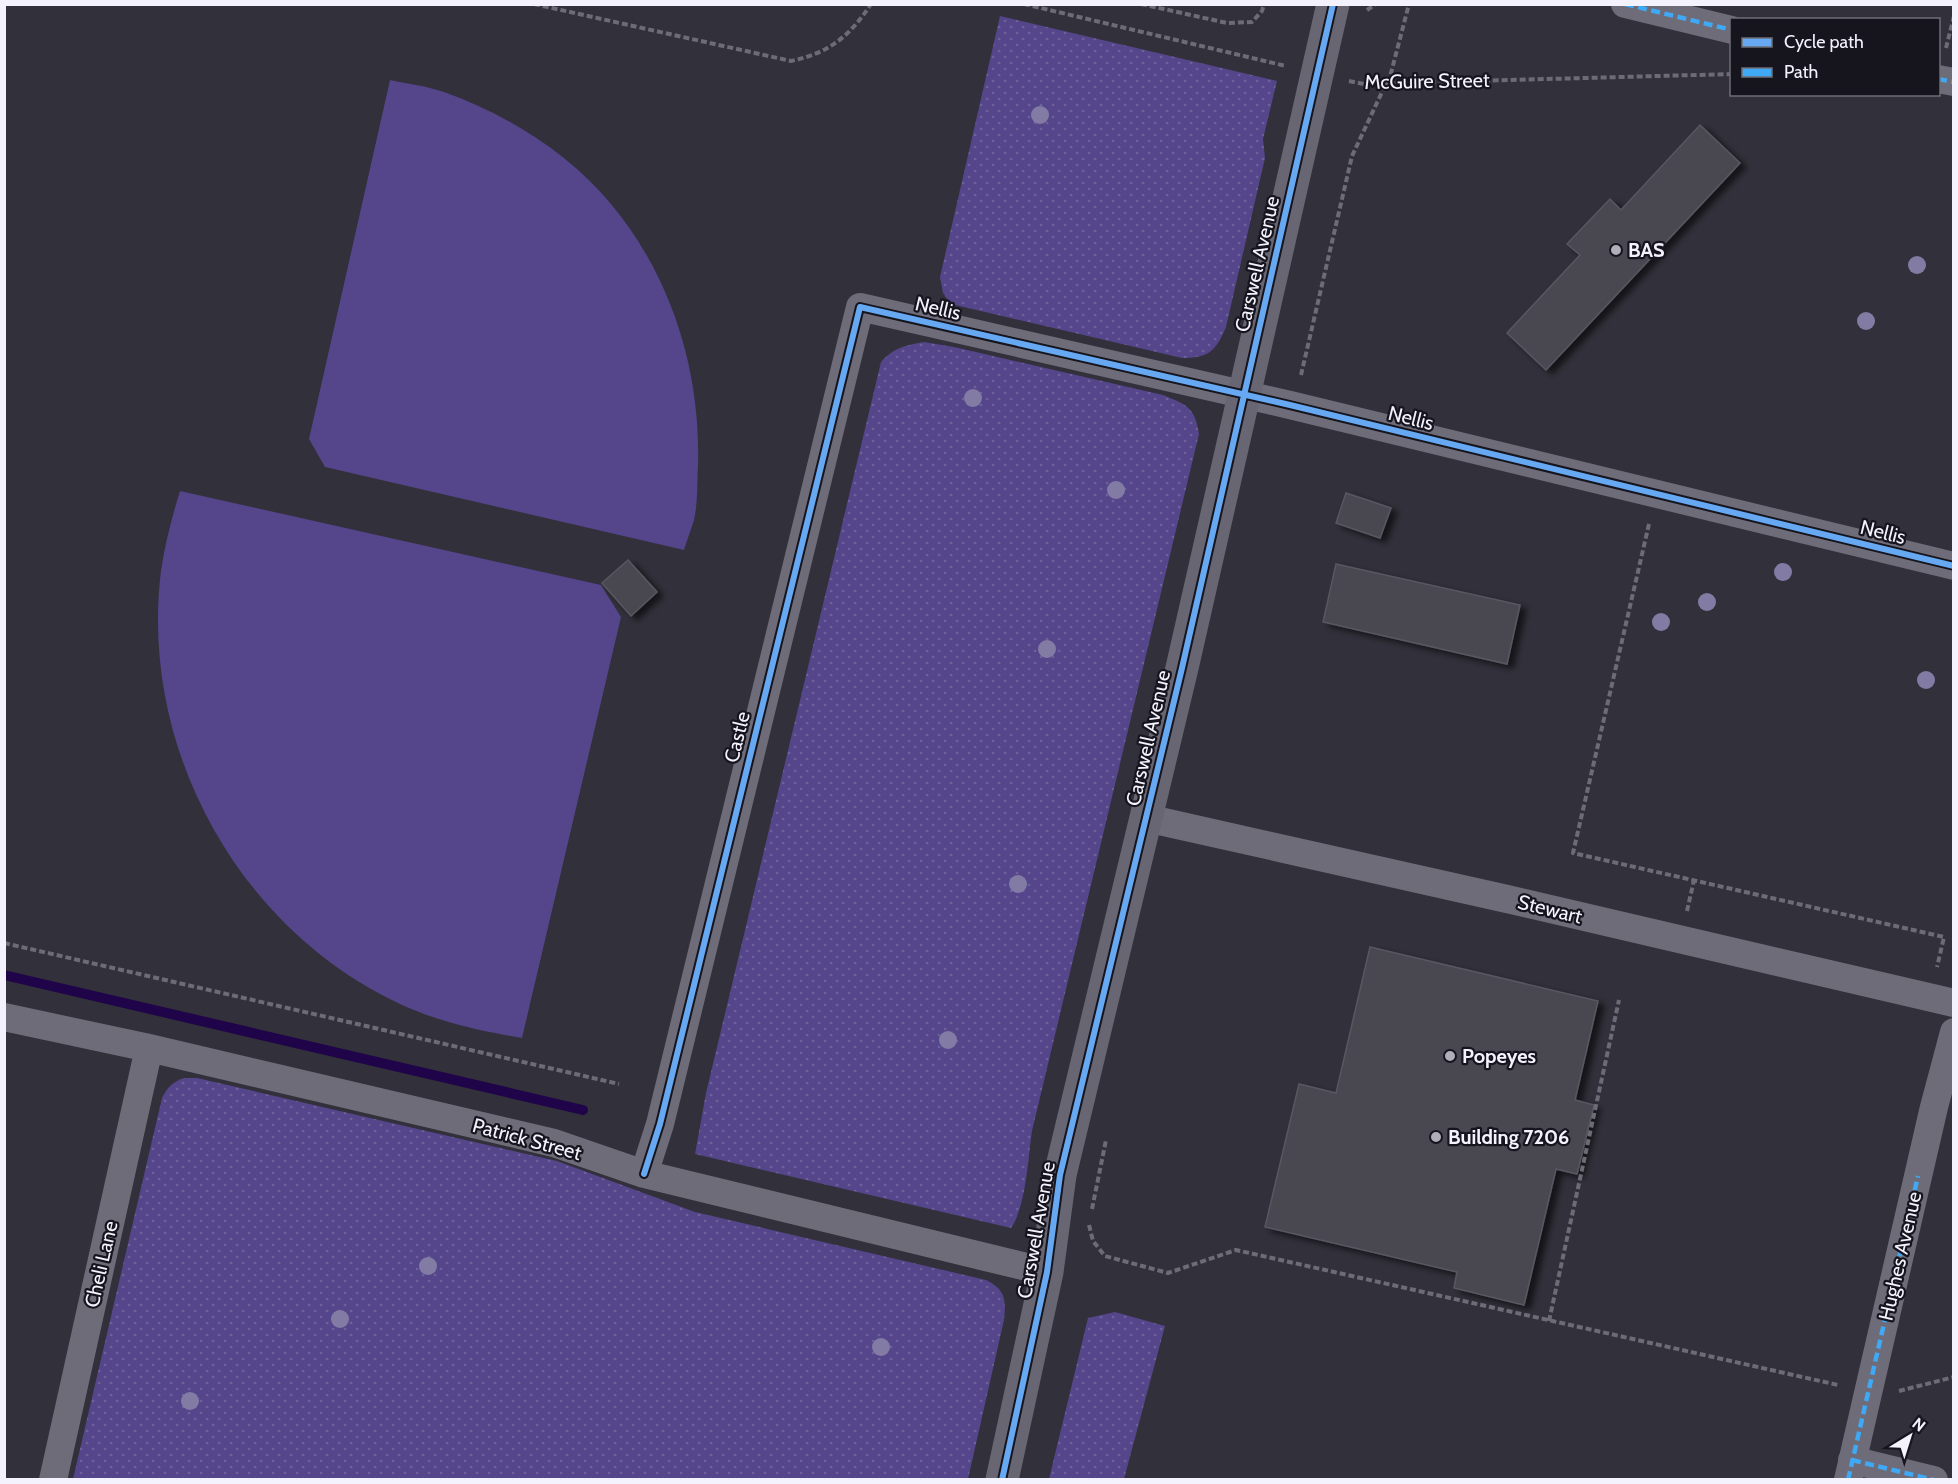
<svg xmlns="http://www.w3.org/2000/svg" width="1958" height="1484" font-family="Cabin,sans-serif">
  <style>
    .grass { fill: url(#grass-dots) }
    .garden { fill: #55458a }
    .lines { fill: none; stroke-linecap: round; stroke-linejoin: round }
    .stream { stroke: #20044a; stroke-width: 10 }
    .building { fill: #494750; stroke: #595761; stroke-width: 1.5; filter: url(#shadow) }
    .path { stroke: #6d6b76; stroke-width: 4; stroke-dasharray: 6 3; stroke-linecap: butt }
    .street { stroke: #6e6c78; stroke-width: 28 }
    .secondary { stroke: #686672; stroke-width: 33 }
    .quiet { stroke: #3fa9f5; stroke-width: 4.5; stroke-dasharray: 9 4.5; stroke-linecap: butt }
    .cycleway-casing { stroke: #16151e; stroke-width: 10 }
    .cycleway { stroke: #66a8f1; stroke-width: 6 }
    .tree { fill: #827ca5 }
    .poi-dot { fill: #afaeb9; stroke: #16151e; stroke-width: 2 }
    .labels { text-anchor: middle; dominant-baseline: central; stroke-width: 4.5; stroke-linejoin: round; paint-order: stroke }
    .street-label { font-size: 20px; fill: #f3f2fd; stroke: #16151e }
    .poi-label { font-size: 20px; font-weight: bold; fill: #f3f2fd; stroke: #16151e; text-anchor: start }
  </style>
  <defs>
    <pattern id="grass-dots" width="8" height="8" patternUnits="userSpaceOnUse" patternTransform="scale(1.5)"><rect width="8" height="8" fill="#55458a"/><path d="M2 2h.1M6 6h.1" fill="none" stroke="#6e609b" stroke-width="1.8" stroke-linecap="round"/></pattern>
    <filter id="shadow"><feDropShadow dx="6" dy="4" stdDeviation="3" flood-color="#0009"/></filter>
  </defs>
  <rect width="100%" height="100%" fill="#32303a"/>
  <path class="grass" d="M1000,16L1277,81L1263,139L1265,158L1226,327C1216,351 1209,358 1182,358L951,304L943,293L940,277Z
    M924,342L954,347L1163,395C1187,405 1195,407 1199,434L1032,1131C1028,1158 1026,1207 1011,1228L695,1154L706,1093L881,362C893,348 906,345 924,342Z
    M184,1078H197L557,1161L695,1212L986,1280C1006,1290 1006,1300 1004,1320L968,1479H73L162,1098C167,1088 172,1082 184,1078Z
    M1115,1312L1165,1326L1124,1479H1049L1088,1318Z"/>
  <path class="garden" d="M390,80C408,84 427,86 444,92C506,114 569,153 611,204C672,277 701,372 698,466C697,483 698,503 694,520C691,530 687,540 684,550L325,467L309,439Z
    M180,491L601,585L621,617L522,1038C480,1031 439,1022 400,1004C238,929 139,747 161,571C165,543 172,517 180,491Z"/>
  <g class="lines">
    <path class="stream" d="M4,975L583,1110"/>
  </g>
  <path class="building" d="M1700,125L1740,163L1546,370L1507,333L1580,255L1567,244L1610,199L1621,210Z
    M1346,493L1391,508L1380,538L1336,523Z
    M628,560L657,592L631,616L602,583Z
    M1336,564L1520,605L1507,664L1323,622Z
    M1370,947L1598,1001L1575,1100L1594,1105L1577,1174L1556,1169L1524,1305L1454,1288L1457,1272L1265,1227L1299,1084L1336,1093Z"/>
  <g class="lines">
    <path class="path" d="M534,4L791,61C829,53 850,36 871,4
      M1024,4L1286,66
      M1141,4L1227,23L1252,22L1262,11L1264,4
      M1367,10L1376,4
      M1946,48L1954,16
      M1349,81L1364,84L1732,74
      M1301,375L1352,156L1391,73L1409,4
      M1649,524L1573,853L1944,937L1937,967
      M1687,911L1694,880
      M4,943L619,1084
      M1092,1209L1106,1140
      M1089,1225L1093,1241L1105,1256L1168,1273L1236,1250L1838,1385
      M1549,1321L1619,1000
      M1899,1391L1954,1377"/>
    <path class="street" d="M1625,4L1732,30
      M1938,79L1954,82
      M1146,818L1507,899L1954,1003
      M4,1017L149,1048L554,1143L644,1174L1047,1272
      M644,1174L660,1124L860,307L1290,405L1954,566
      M1852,1460L1934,1480
      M53,1480L149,1048
      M1848,1480L1934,1107L1954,1032"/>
    <path class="secondary" d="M1002,1480L1047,1272L1060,1175L1182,668L1333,4"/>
    <path class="quiet" d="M1625,4L1732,30
      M1938,79L1954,82
      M1852,1460L1934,1480
      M1848,1480L1918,1176"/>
    <g class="cycleway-casing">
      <path id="cycleway" d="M644,1174L660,1124L860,307L1290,405L1954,566
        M1002,1480L1047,1272L1060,1175L1182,668L1333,4"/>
    </g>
    <use href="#cycleway" class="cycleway"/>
  </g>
  <g class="tree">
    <circle cx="1040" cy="115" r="9"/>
    <circle cx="1917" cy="265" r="9"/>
    <circle cx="1866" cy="321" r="9"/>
    <circle cx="973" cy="398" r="9"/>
    <circle cx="1116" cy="490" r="9"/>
    <circle cx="1783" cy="572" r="9"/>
    <circle cx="1707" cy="602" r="9"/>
    <circle cx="1661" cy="622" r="9"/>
    <circle cx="1047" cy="649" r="9"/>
    <circle cx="1926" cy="680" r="9"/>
    <circle cx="1018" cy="884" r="9"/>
    <circle cx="948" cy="1040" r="9"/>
    <circle cx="428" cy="1266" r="9"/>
    <circle cx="340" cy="1319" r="9"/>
    <circle cx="881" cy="1347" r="9"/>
    <circle cx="190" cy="1401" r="9"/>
  </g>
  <g class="poi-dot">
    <circle cx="1616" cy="250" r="6"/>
    <circle cx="1450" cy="1056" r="6"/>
    <circle cx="1436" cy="1137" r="6"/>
  </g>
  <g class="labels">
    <g class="street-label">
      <text transform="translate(1427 81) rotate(-1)">McGuire Street</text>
      <text transform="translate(1257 264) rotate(-77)">Carswell Avenue</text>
      <text transform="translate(938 308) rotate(13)">Nellis</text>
      <text transform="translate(1411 418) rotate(14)">Nellis</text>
      <text transform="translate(1883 532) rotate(14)">Nellis</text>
      <text transform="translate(737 737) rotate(-76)">Castle</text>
      <text transform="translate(1148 738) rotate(-77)">Carswell Avenue</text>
      <text transform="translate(1550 909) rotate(14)">Stewart</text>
      <text transform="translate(527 1139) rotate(15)">Patrick Street</text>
      <text transform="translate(1036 1230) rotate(-80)">Carswell Avenue</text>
      <text transform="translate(1900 1256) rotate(-77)">Hughes Avenue</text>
      <text transform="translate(101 1264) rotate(-77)">Cheli Lane</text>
    </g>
    <g class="poi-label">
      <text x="1628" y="250">BAS</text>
      <text x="1462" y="1056">Popeyes</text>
      <text x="1448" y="1137">Building 7206</text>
    </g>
  </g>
  <rect width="1958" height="1484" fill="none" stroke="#f3f2fd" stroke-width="12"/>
  <rect x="1730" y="18" width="210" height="78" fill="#16151e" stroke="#6e6d77" stroke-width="1.5"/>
  <rect x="1742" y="38" width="30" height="9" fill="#66a8f1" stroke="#6e6d77" stroke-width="1.5"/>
  <text x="1784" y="48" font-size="18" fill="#f3f2fd">Cycle path</text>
  <rect x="1742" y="68" width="30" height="9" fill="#3fa9f5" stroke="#6e6d77" stroke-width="1.5"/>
  <text x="1784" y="78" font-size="18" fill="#f3f2fd">Path</text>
  <g transform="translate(1910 1436) rotate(38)" stroke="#16151e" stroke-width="4.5" paint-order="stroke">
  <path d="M0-4.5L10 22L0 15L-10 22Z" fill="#f3f2fd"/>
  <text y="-9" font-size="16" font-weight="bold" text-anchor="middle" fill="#f3f2fd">N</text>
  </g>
</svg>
